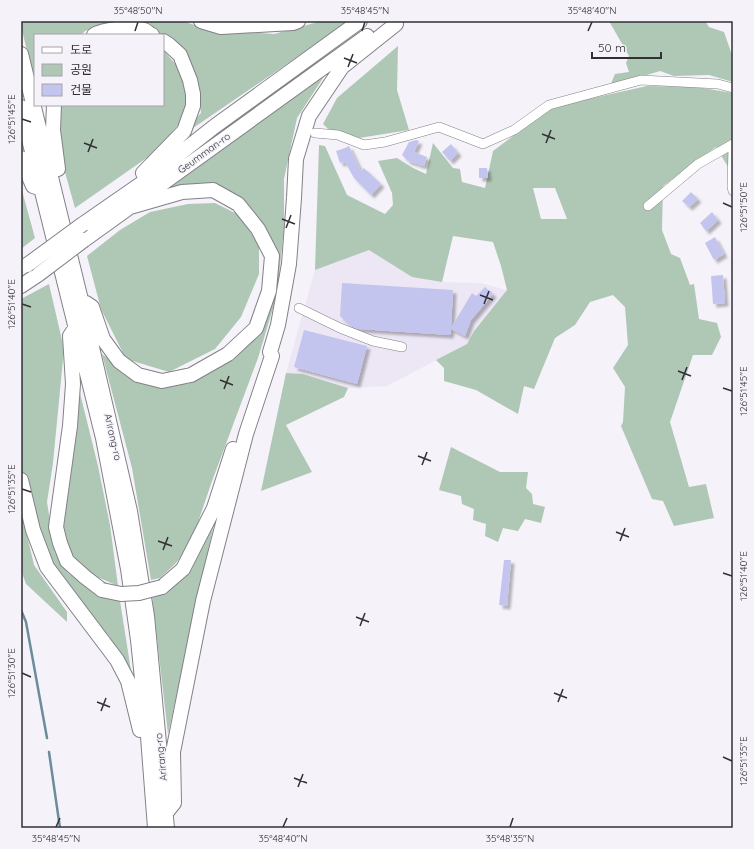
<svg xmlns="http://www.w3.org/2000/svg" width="754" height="849" font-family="Quicksand,'Noto Sans KR',sans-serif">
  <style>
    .built { fill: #ece6f5 }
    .green { fill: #afc7b5; fill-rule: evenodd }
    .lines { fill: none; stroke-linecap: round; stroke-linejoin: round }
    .stream { stroke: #6c8c9b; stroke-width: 2.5 }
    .building { fill: #c4c5ee; filter: url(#shadow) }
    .minor-casing { stroke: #838087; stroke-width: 10 }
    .highway-casing { stroke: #838087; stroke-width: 16 }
    .minor { stroke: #fff; stroke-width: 9 }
    .highway { stroke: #fff; stroke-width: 14 }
    .highway-bridge-casing { stroke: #838087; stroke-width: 16; stroke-linecap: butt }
    .highway-bridge { stroke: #fff; stroke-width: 14 }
    .ticks { fill: none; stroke: #313033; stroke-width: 1.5 }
    .labels { text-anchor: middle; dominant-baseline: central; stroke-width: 3; stroke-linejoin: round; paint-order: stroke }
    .street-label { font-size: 10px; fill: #313033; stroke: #f5f2fa }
    .neatline { fill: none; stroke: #313033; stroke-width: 1.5 }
    .ticks-label { font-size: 10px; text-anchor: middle; fill: #313033 }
  </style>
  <defs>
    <filter id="shadow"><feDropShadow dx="3.5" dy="3.5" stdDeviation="1" flood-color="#0004"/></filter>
  </defs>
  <rect width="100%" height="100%" fill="#f5f2fa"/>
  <path class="built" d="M369,250L412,277L442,282L480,283L507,290L474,330L467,344L387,386L348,388L303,374L286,373L315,270Z"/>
  <path class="green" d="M21,21H182L207,29L274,34L322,21H350L177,139L201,113L197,80L163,35H159L148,28L122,22L85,31L81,35H35V84L21,26Z
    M609,21H705L709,27L724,32L732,55H733V82L709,75L674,76L660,71L610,86L615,74L629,72L626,63L629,56Z
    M398,46L397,90L409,130L359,138L328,129L323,124L337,98Z
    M163,50L180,69L187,97L182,120L158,150L75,208L61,158L60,105H163Z
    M325,75L297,118L284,179V228L277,295L258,358L211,484L195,531L188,548L176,563L160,578L151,580L132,468L102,354L141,383L188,384L245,347L276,274L272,240L245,203L220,189L159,193Z
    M647,86L696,87L733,93V175L716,147L663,186L662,230L671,254L680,258L690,285L694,284L699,319L717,323L721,337L712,355H693L670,422L689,487L706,484L714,518L674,526L663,501L652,499L621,426L623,422L625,387L613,368L628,345L625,307L613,295L590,302L575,325L555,338L534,389L524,386L518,414L476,390L444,381V368L436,360L467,344L474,331L507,290L501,266L493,242L453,236L442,282L412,277L369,250L315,270L319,145L325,146L347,195L385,214L393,205L392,193L378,161L397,158L413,168L426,174L433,143L453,168L460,169L462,182L485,188L493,151L545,112L557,106ZM533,188H555L567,219H541Z
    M21,187L35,238L21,249Z
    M215,203L239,215L259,245V274L241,317L215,349L169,372L126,359L101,309L87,256L120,230L150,212L188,204Z
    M49,284L64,349L53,463L47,502L55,553L68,573L95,594L120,601L132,677L109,636L85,610L54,570L45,550L21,469V299Z
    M286,373L303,374L348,388L344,397L286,425L312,472L261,491Z
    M78,385L98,466L110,525L118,586L93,575L70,553L62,526Z
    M451,447L500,472H528L526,488L532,494L533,504L545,507L541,523L525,519L518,531L503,528L498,542L485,536L486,524L473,520L474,509L462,504L461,496L439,490Z
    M21,510L34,565L67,612V622L26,584L21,570Z
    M217,510L168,734L152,595L184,576Z"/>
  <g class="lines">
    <path class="stream" d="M21,610L26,622L47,738
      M49,752L60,828"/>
  </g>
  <path class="building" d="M416,140L419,141L414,152L427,157L424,166L408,161L402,155L409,142Z
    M451,144L458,153L450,161L442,152Z
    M349,146L361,171L364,168L381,184L371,195L354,178L345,162L340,163L336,151L345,148Z
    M479,168H487L488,178H479Z
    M691,192L698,199L689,207L682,201Z
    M712,212L718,220L706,231L700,223Z
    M715,237L724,254L714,260L705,243Z
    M723,275L725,303L713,304L711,276Z
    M342,283L453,290L451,328L472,293L476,296L485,287L493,294L471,320L465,336L451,329L450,335L359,329L350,326L340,316Z
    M304,330L367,346L357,384L294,367Z
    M504,560H511L507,606L499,605Z"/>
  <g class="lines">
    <g class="minor-casing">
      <path id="minor" d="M315,133L338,135L364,145L385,142L439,127L483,144L514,130L549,105L641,80L718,84L733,88
        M733,147L732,187L733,191
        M648,206L698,164L733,144
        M299,308L340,328L373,341L402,347"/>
    </g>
    <g class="highway-casing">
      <path id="highway" d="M201,21L221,27L293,23L298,21
        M94,35C104,29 133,26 144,30C147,31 149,34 152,35
        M21,54L81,300L130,511L147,616L167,828
        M54,105L53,130L58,169
        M21,107L103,438L128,569L138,640L148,737L155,828
        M21,158L33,186L36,187
        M144,175L143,173L184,131L193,106V94L190,80L180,55L168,44L163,41
        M83,224L145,181L215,126L360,21
        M84,240L367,36
        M21,286L39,274
        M86,303L92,307L103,339L119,361L138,375L162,381L191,375L228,354L256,328L269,291L272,256L258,229L238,204L213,190L182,192L130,207
        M74,330L70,336L73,384L70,426L56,527L60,543L67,561L85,577L102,590
        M21,480L33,530L47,567L117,660L128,681L140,730
        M162,587L183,569L214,508L233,449
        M166,813L174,803L173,752L203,601L246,434L272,356L270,352L278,325L289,264L294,198L296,159L309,116L342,67L396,24L394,21"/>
    </g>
    <use href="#minor" class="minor"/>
    <use href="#highway" class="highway"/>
    <g class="highway-bridge-casing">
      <path id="highway-bridge" d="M27,265L83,224
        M39,274L84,240
        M102,590L121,594L139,593L162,587"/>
    </g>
    <use href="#highway-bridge" class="highway-bridge"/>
  </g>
  <path class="ticks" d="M135,31L138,22M362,31L365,22M588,31L592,22M344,58L357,63M348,67L353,54M22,119L31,122M542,134L555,139M84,143L97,148M546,143L551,130M88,152L93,139M723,203L732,207M282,219L295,224M286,228L291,215M480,295L493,300M22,304L31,307M484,304L489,291M678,371L691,376M220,380L233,385M682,380L687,367M723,388L732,391M224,389L229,376M418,456L431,461M422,465L427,452M22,489L31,492M616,532L629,537M158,541L172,546M620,541L625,528M163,550L168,537M723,573L732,576M356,617L369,622M360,626L365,613M22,673L31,677M554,693L567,698M97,702L110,707M558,702L563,689M101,711L106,698M723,757L732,761M294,778L307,783M298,787L303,774M56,827L60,818M283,827L287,818M510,827L513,818"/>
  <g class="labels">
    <g class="street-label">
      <text transform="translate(204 153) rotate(-36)">Geumman-ro</text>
      <text transform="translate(113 437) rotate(77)">Arirang-ro</text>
      <text transform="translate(161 757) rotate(-96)">Arirang-ro</text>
    </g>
  </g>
  <rect width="754" height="849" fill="none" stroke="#f5f2fa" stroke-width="44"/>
  <rect x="34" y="34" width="130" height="72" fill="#f5f2fa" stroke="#a7a4aa"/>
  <rect x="42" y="47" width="20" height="6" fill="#ffffff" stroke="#a7a4aa"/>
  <text x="70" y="54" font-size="12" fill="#313033">도로</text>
  <rect x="42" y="64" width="20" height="12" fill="#afc7b5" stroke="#a7a4aa"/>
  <text x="70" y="74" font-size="12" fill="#313033">공원</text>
  <rect x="42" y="84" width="20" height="12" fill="#c4c5ee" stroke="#a7a4aa"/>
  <text x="70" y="94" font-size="12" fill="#313033">건물</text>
  <path d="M592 52v6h69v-6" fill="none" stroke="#313033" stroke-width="2"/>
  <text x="598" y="52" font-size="12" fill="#313033" stroke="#f5f2fa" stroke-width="3" paint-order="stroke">50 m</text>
  <rect x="22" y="22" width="710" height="805" class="neatline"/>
  <g class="ticks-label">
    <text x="138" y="14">35°48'50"N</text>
    <text x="365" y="14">35°48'45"N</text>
    <text x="592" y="14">35°48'40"N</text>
    <text transform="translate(11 119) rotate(-90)" y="4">126°51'45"E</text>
    <text transform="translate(743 207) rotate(-90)" y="4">126°51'50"E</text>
    <text transform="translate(11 304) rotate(-90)" y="4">126°51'40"E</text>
    <text transform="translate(743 391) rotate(-90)" y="4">126°51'45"E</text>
    <text transform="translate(11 489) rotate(-90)" y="4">126°51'35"E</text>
    <text transform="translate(743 576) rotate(-90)" y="4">126°51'40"E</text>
    <text transform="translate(11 673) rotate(-90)" y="4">126°51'30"E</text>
    <text transform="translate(743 761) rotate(-90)" y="4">126°51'35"E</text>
    <text x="56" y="842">35°48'45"N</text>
    <text x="283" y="842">35°48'40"N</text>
    <text x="510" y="842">35°48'35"N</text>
  </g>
</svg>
